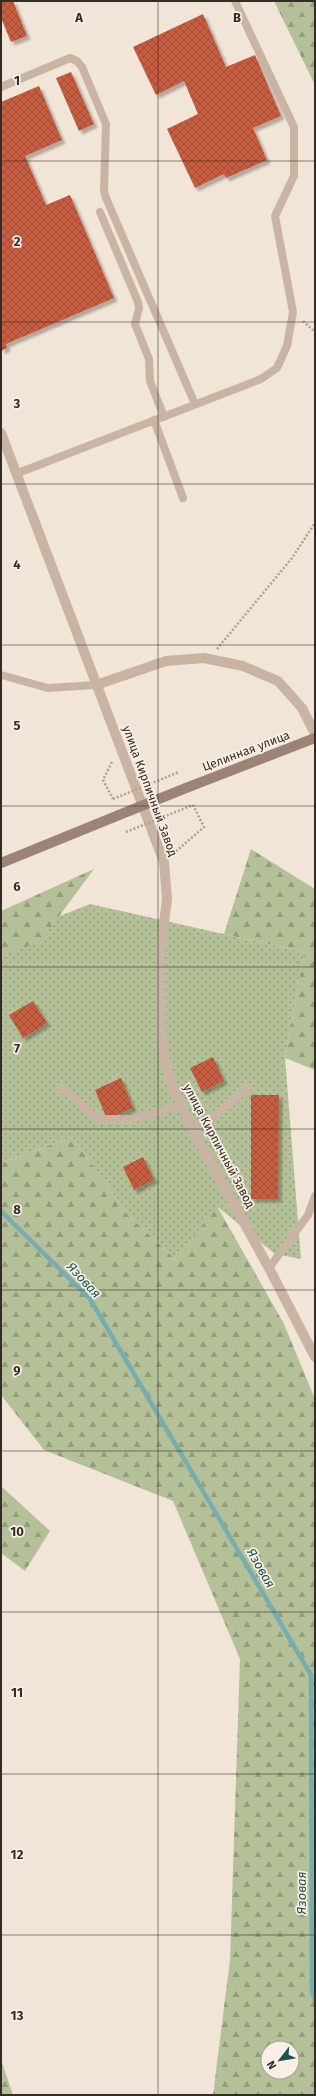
<svg xmlns="http://www.w3.org/2000/svg" width="316" height="2096" font-family="'Fira Sans',sans-serif">
  <style>
    .grass { fill: url(#grass-dots) }
    .forest { fill: url(#forest-firs); fill-rule: evenodd }
    .lines { fill: none; stroke-linecap: round; stroke-linejoin: round }
    .stream { stroke: #77adae; stroke-width: 4.5 }
    .building { fill: url(#building-cross-hatch); filter: url(#shadow) }
    .path { stroke: #b59e8e; stroke-width: 2.5; stroke-dasharray: 2 2; stroke-linecap: butt }
    .lane { stroke: #c9b4a4; stroke-width: 8 }
    .street { stroke: #c9b4a4; stroke-width: 10 }
    .secondary { stroke: #9c8376; stroke-width: 10 }
    .path-bridge { stroke: #b59e8e; stroke-width: 2.5; stroke-dasharray: 2 2; stroke-linecap: butt }
    .secondary-bridge { stroke: #9c8376; stroke-width: 10 }
    .grid { fill: none; stroke: #342a26; stroke-width: 1; stroke-opacity: 0.55 }
    .labels { text-anchor: middle; dominant-baseline: central; stroke-width: 3.5; stroke-linejoin: round; paint-order: stroke }
    .street-label { font-size: 12px; fill: #342a26; stroke: #f9efe4 }
    .water-label { font-size: 13px; font-style: italic; fill: #1b5456; stroke: #f9efe4 }
    .grid-label { font-size: 13px; text-anchor: middle; font-weight: bold; fill: #342a26; stroke: #f9efe4; stroke-width: 3.5; stroke-linejoin: round; paint-order: stroke }
  </style>
  <defs>
    <pattern id="grass-dots" width="8" height="8" patternUnits="userSpaceOnUse"><rect width="8" height="8" fill="#b4c098"/><path d="M2 2h.1M6 6h.1" fill="none" stroke="#939c7c" stroke-width="1.8" stroke-linecap="round"/></pattern>
    <pattern id="forest-firs" width="22" height="20" patternUnits="userSpaceOnUse"><rect width="22" height="20" fill="#b4c098"/><path d="M5 1l3.5 6h-7zM16 11l3.5 6h-7z" fill="#939c7c"/></pattern>
    <pattern id="building-cross-hatch" width="8" height="8" patternUnits="userSpaceOnUse"><rect width="8" height="8" fill="#c75d40"/><path d="M0 0l8 8M0 8l8-8" fill="none" stroke="#a24d35"/></pattern>
    <filter id="shadow"><feDropShadow dx="3.5" dy="3.5" stdDeviation="1" flood-color="#0004"/></filter>
  </defs>
  <rect width="100%" height="100%" fill="#f1e5d8"/>
  <path class="grass" d="M90,904L304,952L285,1058L301,1259L275,1254L218,1207L176,1260L127,1214L72,1137L1,1163V948L25,930Z"/>
  <path class="forest" d="M274,1H315V85Z
    M251,849L315,889V1070L285,1058L304,952L224,934Z
    M94,869L40,942L1,956V911Z
    M72,1137L127,1214L176,1260L217,1206L284,1324L315,1399V2095H213L230,1960L240,1659L173,1501L44,1450L1,1395V1163ZM268,2048H292V2072H268Z
    M1,1486L50,1531L25,1571L1,1553Z
    M1,2060L13,2095H1Z"/>
  <g class="lines">
    <path class="stream" d="M1,1211L90,1299L311,1675L312,1992L315,2000"/>
  </g>
  <path class="building" d="M1,1H13L27,36L11,42L1,18Z
    M203,14L226,67L255,55L281,116L253,128L267,160L226,178L224,174L195,188L167,129L198,114L184,81L156,95L133,47Z
    M71,72L94,124L79,131L56,78Z
    M39,86L62,140L25,156L46,205L70,195L114,298L6,344L7,348L1,351V102Z
    M33,1001L47,1023L23,1038L9,1015Z
    M213,1057L224,1081L202,1092L190,1068Z
    M121,1078L133,1108L107,1119L95,1090Z
    M251,1095H279L278,1199H251Z
    M143,1157L154,1180L134,1190L123,1167Z"/>
  <g class="lines">
    <path class="path" d="M303,321L315,332
      M217,649L292,558L315,523
      M112,762L103,780L113,799
      M173,854L204,827L193,805"/>
    <path class="lane" d="M1,87L70,58L77,61L82,67L106,124L104,191L106,198L195,404
      M100,212L138,302L139,308L135,324L149,359L150,381L164,417
      M154,420L183,498
      M18,473L261,379L277,368L287,346L293,312L275,216L294,176V127L235,1
      M1,675L48,688L96,685
      M61,1088L99,1119H134L181,1105
      M192,1129L224,1109L247,1088
      M269,1268L308,1215L315,1196"/>
    <path class="street" d="M1,433L164,862L167,899L160,955L161,1037L169,1078L192,1129L269,1268L315,1357
      M96,685L166,661L204,658L243,666L278,681L302,708L315,734"/>
    <path class="secondary" d="M186,788L315,738
      M1,863L119,815"/>
    <path class="path-bridge" d="M113,799L179,772
      M126,832L193,805"/>
    <path class="secondary-bridge" d="M119,815L186,788"/>
  </g>
  <path class="grid" d="M158,1V2095M1,161H315M1,322H315M1,484H315M1,645H315M1,806H315M1,967H315M1,1129H315M1,1290H315M1,1451H315M1,1612H315M1,1774H315M1,1935H315"/>
  <g class="labels">
    <g class="street-label">
      <text transform="translate(246 751) rotate(-21)">Целинная улица</text>
      <text transform="translate(150 791) rotate(70)">улица Кирпичный Завод</text>
      <text transform="translate(219 1146) rotate(62)">улица Кирпичный Завод</text>
    </g>
    <g class="water-label">
      <text transform="translate(84 1280) rotate(47)">Язовая</text>
      <text transform="translate(261 1568) rotate(60)">Язовая</text>
      <text transform="translate(301 1893) rotate(-90)">Язовая</text>
    </g>
  </g>
  <g class="grid-label">
    <text x="79" y="22">A</text>
    <text x="237" y="22">B</text>
    <text x="17" y="85">1</text>
    <text x="17" y="246">2</text>
    <text x="17" y="408">3</text>
    <text x="17" y="569">4</text>
    <text x="17" y="730">5</text>
    <text x="17" y="891">6</text>
    <text x="17" y="1053">7</text>
    <text x="17" y="1214">8</text>
    <text x="17" y="1375">9</text>
    <text x="17" y="1536">10</text>
    <text x="17" y="1697">11</text>
    <text x="17" y="1859">12</text>
    <text x="17" y="2020">13</text>
  </g>
  <rect width="316" height="2096" fill="none" stroke="#342a26" stroke-width="4"/>
  <g transform="translate(280 2060) rotate(239)"><circle r="19" fill="#f9efe4" stroke="#aaa098"/>
  <path d="M0-3L7 15L0 10L-7 15Z" fill="#1b5456"/>
  <text y="-6" font-size="11" font-weight="bold" text-anchor="middle" fill="#342a26">N</text>
  </g>
</svg>
